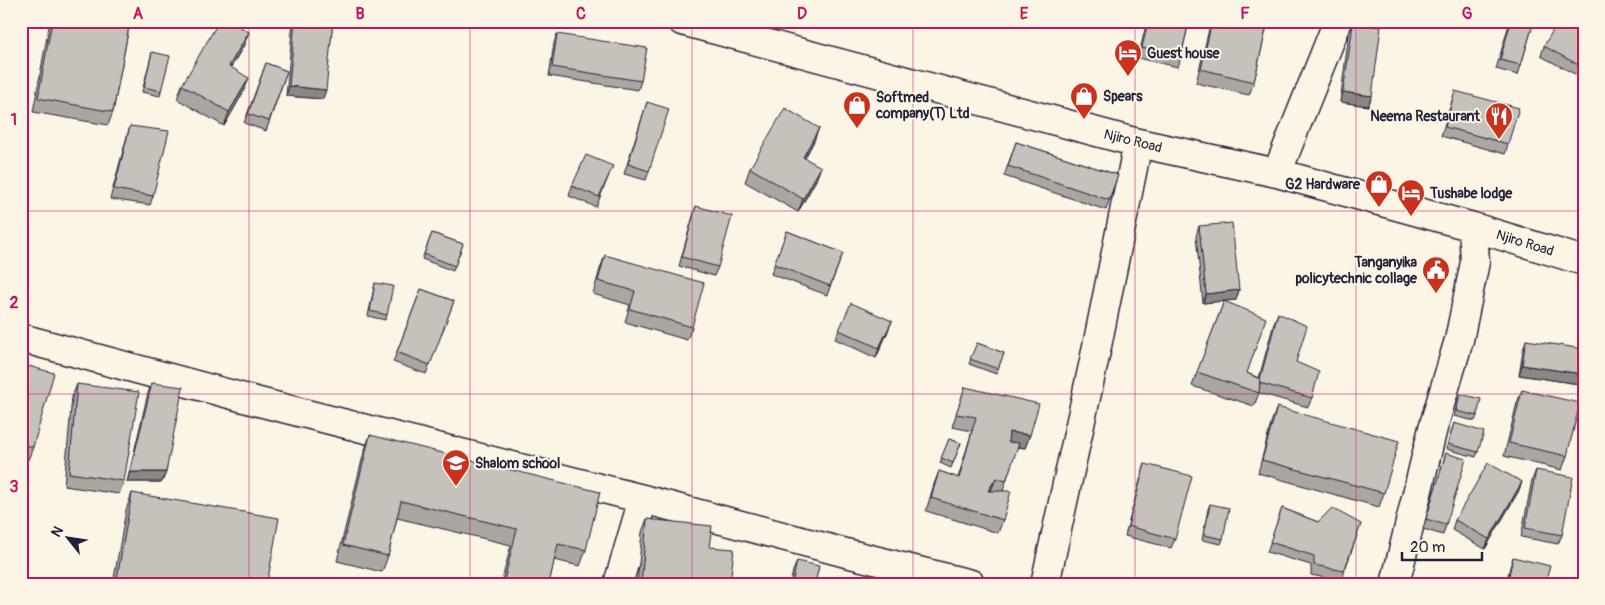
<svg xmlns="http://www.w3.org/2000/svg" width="1605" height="605" font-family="Pangolin,sans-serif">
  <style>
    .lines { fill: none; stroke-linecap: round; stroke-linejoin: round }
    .minor-casing { stroke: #22223b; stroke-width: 31 }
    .minor { stroke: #fcf5e5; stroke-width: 28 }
    .wall { fill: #aaa6a1; stroke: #22223b }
    .shaded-wall { fill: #8b8783; stroke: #22223b }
    .building { fill: #c6c1bb; stroke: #22223b }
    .grid { fill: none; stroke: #c2185b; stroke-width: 1; stroke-opacity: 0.55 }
    .labels { text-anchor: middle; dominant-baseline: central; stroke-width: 4; stroke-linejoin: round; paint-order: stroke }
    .poi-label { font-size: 14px; font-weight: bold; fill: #22223b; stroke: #fcf5e5; text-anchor: start }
    .street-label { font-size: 14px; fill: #22223b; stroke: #fcf5e5 }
    .neatline { fill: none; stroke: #c2185b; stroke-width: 2 }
    .grid-label { font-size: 16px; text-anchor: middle; font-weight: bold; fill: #c2185b }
  </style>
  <rect width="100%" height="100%" fill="#fcf5e5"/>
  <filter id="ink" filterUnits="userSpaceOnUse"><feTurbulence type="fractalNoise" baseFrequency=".02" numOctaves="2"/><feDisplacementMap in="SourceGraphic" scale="10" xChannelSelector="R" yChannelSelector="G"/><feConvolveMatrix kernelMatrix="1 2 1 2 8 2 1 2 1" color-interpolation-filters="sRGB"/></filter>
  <g filter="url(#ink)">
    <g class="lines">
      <g class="minor-casing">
        <path id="minor" d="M682,21L1138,143L1277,173L1473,227L1584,261
          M1277,173L1338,21
          M21,338L259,402L643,499L846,553L971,584
          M618,584L643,499
          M1045,584L1094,361L1138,143
          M1395,584L1433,428L1459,340L1475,262L1473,227"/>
      </g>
      <use href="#minor" class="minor"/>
    </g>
    <path class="wall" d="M50,21H130L113,112L108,125L33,112Z
      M293,21H333L323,99L286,96Z
      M1147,21H1189L1181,57L1178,67L1138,58Z
      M1211,21H1268L1254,82L1249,95L1196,83Z
      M1510,21H1534L1518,75L1496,69Z
      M1584,23V79L1541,56L1544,46Z
      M1353,24L1372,96L1368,106L1340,102L1349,33Z
      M557,34L641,81L638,90L549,76L554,43Z
      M244,45L231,67L244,91L224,126L177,99L182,85Z
      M152,52L161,91L160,96L142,92Z
      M266,63L287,71L266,131L244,123Z
      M1455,91L1508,144L1505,154L1441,136Z
      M647,102L649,171L646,180L624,174Z
      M130,126L153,196L150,205L110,199L127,136Z
      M814,141L805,158L816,180L798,212L745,182L750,168Z
      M1016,142L1118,175L1106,210L1004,176Z
      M609,175L596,207L569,196L572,186Z
      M696,206L718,267L714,276L679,266L693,216Z
      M1199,226L1239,290L1236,300L1225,301L1247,373L1259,378L1274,323L1278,313L1296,362L1312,398L1308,407L1259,393L1254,406L1192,386L1224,301L1203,303L1196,236Z
      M787,231L843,253L827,295L771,274Z
      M432,233L463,244L453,271L422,259Z
      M605,255L692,327L687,340L625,322L630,305L593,294L600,269Z
      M375,283L387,315L385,320L368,316L374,288Z
      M421,289L454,301L426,374L393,362Z
      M839,330L888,331L876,358L835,339Z
      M1526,340L1582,374L1579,384L1519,375L1523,350Z
      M977,343L1004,353L996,374L969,364Z
      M21,364L33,447L28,460L21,458Z
      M152,383L166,472L162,482H127L148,393Z
      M77,384L124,481L119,494L64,486L72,397Z
      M965,387L1030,435L1025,448L1017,447L1003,491V520L998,533L926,511L934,484L939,471L958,478L972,431L952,427Z
      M1522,390L1567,456L1562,470L1504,456L1517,403Z
      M1460,394L1477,416L1475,421L1454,416Z
      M1277,407L1384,493L1379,507L1258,473L1272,420Z
      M1454,423L1478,452L1476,457L1446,449Z
      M370,435L586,550L580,566L554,560L549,584H501L511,545L397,518L388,556L382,572L337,561L364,452Z
      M949,439L961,443L951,468L940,463Z
      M1446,453V525L1443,535L1423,529Z
      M1145,464L1175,539L1171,548L1125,536L1142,473Z
      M1536,470L1562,535L1558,544L1521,537L1532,480Z
      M1522,482L1518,492L1485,549L1452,530L1455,520Z
      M132,493L267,584H113L126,510Z
      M1210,504L1223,539L1221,544L1202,540L1208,509Z
      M1282,508L1318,522L1361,524L1341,581L1311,575V565L1267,552Z
      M647,519L709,547L730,584H637L642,532Z
      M1513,557L1545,584H1506L1510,567Z
      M797,561L815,584H790L793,571Z"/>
    <path class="shaded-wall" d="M249,32L244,45L224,79L229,66Z
      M249,78L244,91L224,126L229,112Z
      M289,86L326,90L323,99L286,96Z
      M1343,92L1372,96L1368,106L1340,102Z
      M819,128L814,141L798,170L803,157Z
      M821,167L816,180L798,212L803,199Z
      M1239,290L1236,300L1203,303L1206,294Z
      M892,321L888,331L876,358L879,348Z
      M1522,365L1582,374L1579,384L1519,375Z
      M1009,432L1030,435L1025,448L1004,445Z
      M130,472H166L162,482H127Z
      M996,478L991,491H988Z
      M1522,482L1518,492L1485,549L1489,539Z"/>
    <path class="building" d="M52,21H130L113,112L38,98Z
      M219,21H230L249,32L229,66L249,78L229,112L182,85Z
      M295,21H333L326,90L289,86Z
      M1148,21H1189L1181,57L1142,48Z
      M1212,21H1268L1254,82L1201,69Z
      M1511,21H1534L1521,65L1500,60Z
      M1558,21H1581L1584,23V68L1544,46Z
      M1353,24L1381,27L1372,96L1343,92Z
      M557,34L647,48L641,81L552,67Z
      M152,52L170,56L161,91L144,87Z
      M266,63L287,71L269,121L248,114Z
      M1455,91L1519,108L1508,144L1445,127Z
      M647,102L669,109L649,171L628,164Z
      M785,108L819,128L803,157L821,167L803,199L750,168Z
      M130,126L169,131L153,196L114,189Z
      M1016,142L1118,175L1109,200L1008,166Z
      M586,155L613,166L599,197L572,186Z
      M696,206L732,216L718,267L682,257Z
      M1232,223L1239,290L1206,294L1199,226Z
      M787,231L843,253L830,286L774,264Z
      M432,233L463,244L455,266L424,254Z
      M605,255L704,283L692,327L630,309L635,291L598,281Z
      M375,283L393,286L387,315L370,311Z
      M421,289L454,301L430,365L397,352Z
      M1224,301L1266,318L1247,373L1260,379L1259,393L1197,372Z
      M851,303L892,321L879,348L839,330Z
      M1278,313L1307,326L1296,362L1319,372L1312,398L1260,383V379Z
      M1526,340L1584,349V363L1582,374L1522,365Z
      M977,343L1004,353L998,369L970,359Z
      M21,364L54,373L33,447L21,444Z
      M152,383L183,387L166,472H130Z
      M77,384L139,392L124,481L69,473Z
      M965,387L1039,404L1030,435L1009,432L1008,442L1019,443L1006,481L996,478L988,491H1011L1003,520L931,498L939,471L959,478L976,417L956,414Z
      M1522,390L1580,403L1567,456L1509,443Z
      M1460,394L1481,399L1477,416L1456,411Z
      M1277,407L1399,441L1384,493L1262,460Z
      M1454,423L1484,432L1478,452L1448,444Z
      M370,435L600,492L586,550L558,544L549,584H503L517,529L401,501L388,556L343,545Z
      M949,439L961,443L953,463L941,458Z
      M1446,453L1466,459L1446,525L1426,519Z
      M1488,463L1522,482L1489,539L1455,520Z
      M1145,464L1192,476L1175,539L1128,526Z
      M1536,470L1573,477L1562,535L1525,528Z
      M132,493L279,518L267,584H116Z
      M1210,504L1229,508L1223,539L1204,535Z
      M1282,508L1318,522L1332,508L1361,524L1344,571L1314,565V556L1270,542Z
      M647,519L712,526L709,547L734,549L730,584H641Z
      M1513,557L1550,566L1545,584H1507Z
      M797,561L819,566L815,584H792Z
      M323,580L346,584H323Z"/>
  </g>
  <path class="grid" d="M249,21V584M470,21V584M692,21V584M913,21V584M1135,21V584M1356,21V584M21,211H1584M21,394H1584"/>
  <defs>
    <g id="hotel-pin" transform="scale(1.4375)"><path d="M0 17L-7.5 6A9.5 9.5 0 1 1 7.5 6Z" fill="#c8321e" stroke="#fcf5e5"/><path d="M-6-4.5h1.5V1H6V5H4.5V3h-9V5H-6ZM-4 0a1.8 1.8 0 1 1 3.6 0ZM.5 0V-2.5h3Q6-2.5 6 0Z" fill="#fff"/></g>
    <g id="shop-pin" transform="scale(1.4375)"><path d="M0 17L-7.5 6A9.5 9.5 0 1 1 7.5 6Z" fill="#c8321e" stroke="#fcf5e5"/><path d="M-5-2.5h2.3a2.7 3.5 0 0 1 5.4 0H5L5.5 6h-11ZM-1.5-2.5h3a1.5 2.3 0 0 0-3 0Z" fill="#fff"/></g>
    <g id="restaurant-pin" transform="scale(1.4375)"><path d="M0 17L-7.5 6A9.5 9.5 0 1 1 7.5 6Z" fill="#c8321e" stroke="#fcf5e5"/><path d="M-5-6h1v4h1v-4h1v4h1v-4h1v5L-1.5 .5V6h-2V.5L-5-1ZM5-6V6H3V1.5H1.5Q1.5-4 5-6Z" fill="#fff"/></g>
    <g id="civic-pin" transform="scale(1.4375)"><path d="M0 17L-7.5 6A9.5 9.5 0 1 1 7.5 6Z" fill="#c8321e" stroke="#fcf5e5"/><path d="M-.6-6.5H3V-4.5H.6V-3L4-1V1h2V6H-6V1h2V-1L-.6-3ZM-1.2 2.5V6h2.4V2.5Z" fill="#fff"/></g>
    <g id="school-pin" transform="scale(1.4375)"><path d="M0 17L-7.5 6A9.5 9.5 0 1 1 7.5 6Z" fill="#c8321e" stroke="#fcf5e5"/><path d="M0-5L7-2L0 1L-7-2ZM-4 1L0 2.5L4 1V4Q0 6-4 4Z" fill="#fff"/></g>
  </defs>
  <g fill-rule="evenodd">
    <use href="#hotel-pin" x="1128" y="53"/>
    <use href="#shop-pin" x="1084" y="96"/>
    <use href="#shop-pin" x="857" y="105"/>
    <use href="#restaurant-pin" x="1499" y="116"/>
    <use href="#shop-pin" x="1379" y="184"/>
    <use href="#hotel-pin" x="1411" y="193"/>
    <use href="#civic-pin" x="1436" y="270"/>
    <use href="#school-pin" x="456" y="463"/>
  </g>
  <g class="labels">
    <g class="poi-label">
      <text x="1147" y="53">Guest house</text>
      <text x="1103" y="96">Spears</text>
      <text x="876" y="97">Softmed<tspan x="876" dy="16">company(T) Ltd</tspan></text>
      <text x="1480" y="116" text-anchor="end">Neema Restaurant</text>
      <text x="1360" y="184" text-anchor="end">G2 Hardware</text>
      <text x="1430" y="193">Tushabe lodge</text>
      <text x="1417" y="262" text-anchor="end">Tanganyika<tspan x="1417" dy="16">policytechnic collage</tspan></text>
      <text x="475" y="463">Shalom school</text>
    </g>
    <g class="street-label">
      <text transform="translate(1133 141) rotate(14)">Njiro Road</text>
      <text transform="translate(1525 243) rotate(17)">Njiro Road</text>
    </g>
  </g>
  <rect width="1605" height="605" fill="none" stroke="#fcf5e5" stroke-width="55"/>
  <g transform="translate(68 538) rotate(300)" stroke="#fcf5e5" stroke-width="4" paint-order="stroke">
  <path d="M0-4L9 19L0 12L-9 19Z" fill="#22223b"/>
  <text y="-8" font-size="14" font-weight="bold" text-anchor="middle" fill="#22223b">N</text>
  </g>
  <path d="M1402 552v8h80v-8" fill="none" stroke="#22223b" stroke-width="2.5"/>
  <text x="1410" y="552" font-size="15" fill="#22223b" stroke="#fcf5e5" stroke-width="4" paint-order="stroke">20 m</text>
  <rect x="28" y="28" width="1550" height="550" class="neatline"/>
  <g class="grid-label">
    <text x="138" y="19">A</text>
    <text x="360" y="19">B</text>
    <text x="581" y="19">C</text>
    <text x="802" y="19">D</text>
    <text x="1024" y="19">E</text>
    <text x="1245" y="19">F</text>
    <text x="1467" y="19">G</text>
    <text x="14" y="125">1</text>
    <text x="14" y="308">2</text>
    <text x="14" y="492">3</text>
  </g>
</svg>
